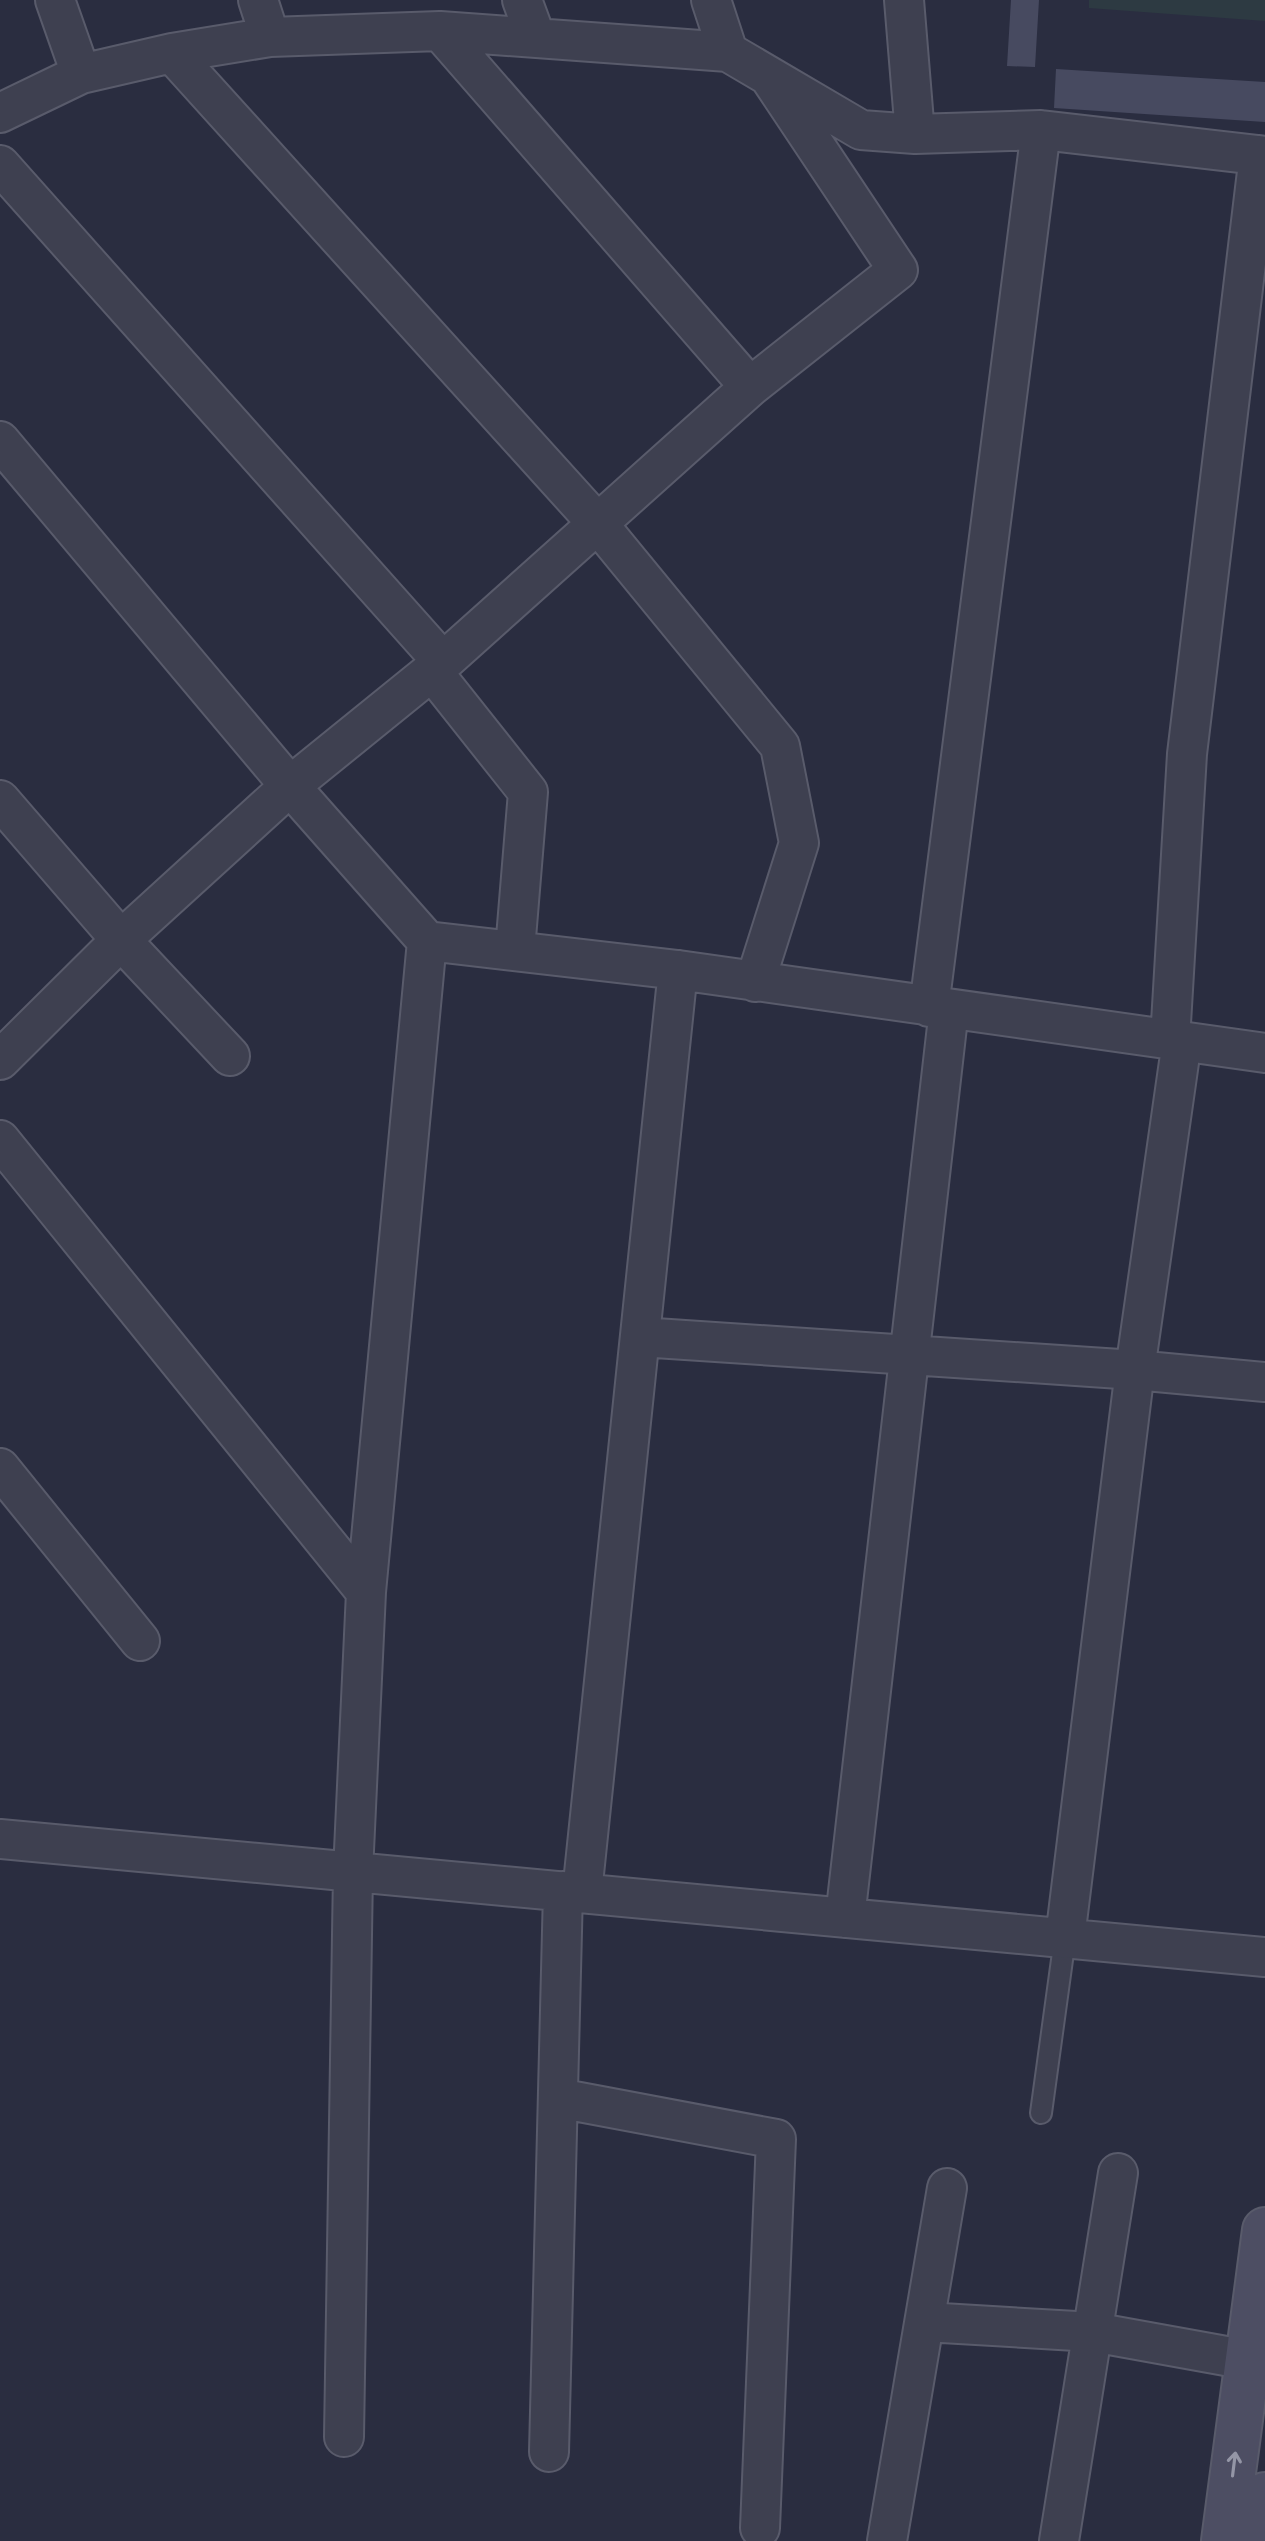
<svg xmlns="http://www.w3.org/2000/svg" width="1265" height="2541" font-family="Montserrat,sans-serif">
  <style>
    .green { fill: #2d3a42 }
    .building { fill: #474a60 }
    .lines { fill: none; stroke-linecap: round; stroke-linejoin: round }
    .service-casing { stroke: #595b6b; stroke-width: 24 }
    .minor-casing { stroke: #595b6b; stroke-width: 42 }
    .secondary-casing { stroke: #595b6b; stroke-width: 48 }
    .service { stroke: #3e4050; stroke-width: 20 }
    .minor { stroke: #3e4050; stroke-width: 38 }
    .secondary { stroke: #4d4e63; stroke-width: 44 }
    .oneway { stroke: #9496a6 }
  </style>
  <rect width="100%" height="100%" fill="#2a2d40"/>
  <path class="green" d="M1089,0H1265V21L1089,8Z"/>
  <path class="building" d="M1011,0H1039L1035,67L1007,66Z
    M1056,69L1265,82V122L1054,108Z"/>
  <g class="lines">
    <g class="service-casing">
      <path id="service" d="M1041,2113L1065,1938"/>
    </g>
    <g class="minor-casing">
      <path id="minor" d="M55,0L81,74
        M258,0L270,37
        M522,0L536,38
        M711,0L728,52
        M904,0L915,134
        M440,31L750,387
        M172,53L598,524L780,746L799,843L755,982
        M0,113L81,74L172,53L270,37L440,31L728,52L861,130L915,134L1041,130L1265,156
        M0,165L443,662
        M0,441L290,786L427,941L678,970L1265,1053
        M432,671L528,792L515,950
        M0,800L121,940L230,1056
        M929,1007L1041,130
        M1170,1040L1187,754L1259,155
        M0,1060L121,940L290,786L443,662L750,387L898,270L770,78
        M0,1140L366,1592
        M640,1337L1135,1370L1265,1382
        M0,1468L140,1641
        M0,1839L1265,1957
        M582,1893L678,970
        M845,1918L949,1009
        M1065,1938L1135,1370L1182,1041
        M558,2098L776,2139L760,2528
        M925,2322L1093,2332L1248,2360
        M344,2437L353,1872L366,1592L427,941
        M549,2452L563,1891
        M887,2541L947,2188
        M1059,2541L1118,2173"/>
    </g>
    <g class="secondary-casing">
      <path id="secondary" d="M1224,2541L1265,2230
        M1259,2541L1265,2495"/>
    </g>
    <use href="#service" class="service"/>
    <use href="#minor" class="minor"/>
    <use href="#secondary" class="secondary"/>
  </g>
  <defs><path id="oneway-shaft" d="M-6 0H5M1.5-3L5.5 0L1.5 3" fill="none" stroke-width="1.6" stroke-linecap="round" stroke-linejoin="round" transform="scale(2)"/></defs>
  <use class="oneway" href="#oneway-shaft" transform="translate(1234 2464) rotate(-83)"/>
</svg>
